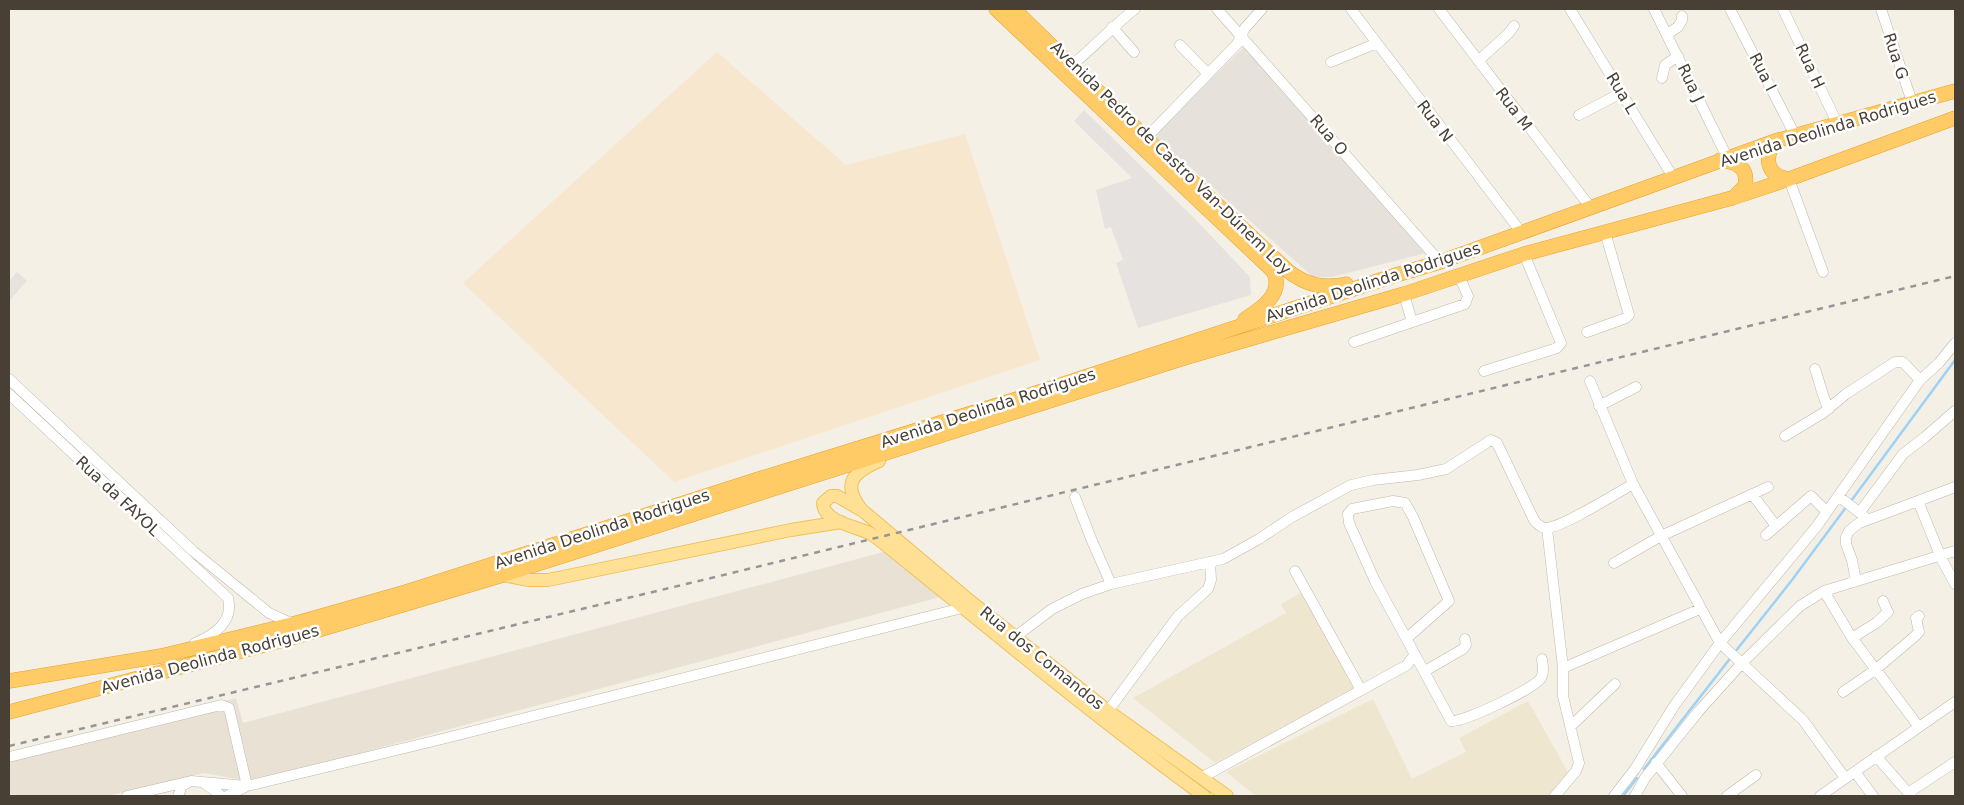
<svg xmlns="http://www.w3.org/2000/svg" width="1964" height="805" font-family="'DejaVu Sans',sans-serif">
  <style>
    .residential { fill: #e9e2d4 }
    .commercial { fill: #f8e7cf }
    .industrial { fill: #e7e1db }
    .education { fill: #efe6cf }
    .parking { fill: #e5e2df }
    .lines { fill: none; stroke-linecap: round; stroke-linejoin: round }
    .stream { stroke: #9dd2f6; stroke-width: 2.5 }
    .minor-casing { stroke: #c1b8a8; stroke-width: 11 }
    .major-casing { stroke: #eec15b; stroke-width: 14 }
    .highway-casing { stroke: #eaa22a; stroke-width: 15 }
    .minor { stroke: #fff; stroke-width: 10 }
    .major { stroke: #ffe095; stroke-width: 12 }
    .highway { stroke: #ffcb67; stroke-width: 14 }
    .rail { stroke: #969696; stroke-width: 2.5; stroke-dasharray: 6 6; stroke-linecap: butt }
    .labels { text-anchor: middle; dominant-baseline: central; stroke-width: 5; stroke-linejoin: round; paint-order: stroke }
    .street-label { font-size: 16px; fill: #484035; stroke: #fff }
  </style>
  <rect width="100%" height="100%" fill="#f4f0e6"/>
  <path class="residential" d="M887,551L940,597L253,782L204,773L108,796H9V753L236,698L243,723Z"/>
  <path class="commercial" d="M717,52L846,165L965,134L1040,360L674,482L463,283Z"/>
  <path class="industrial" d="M1245,46L1426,253L1332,277H1313L1154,135Z"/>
  <path class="education" d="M1302,592L1354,689L1215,763L1133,698L1286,613L1281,604Z
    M1373,699L1412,779L1466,752L1459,738L1528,701L1569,774L1551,796H1256L1226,772Z"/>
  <path class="parking" d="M1084,110L1198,222L1250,277L1251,295L1138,328L1116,263L1123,260L1111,227L1105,229L1096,190L1132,178L1074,121Z
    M17,272L27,281L9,301V281Z"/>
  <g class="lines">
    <path class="stream" d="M1851,501L1955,360
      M1735,652L1792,580L1847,506
      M1644,769L1732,656
      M1623,796L1637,778"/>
    <g class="minor-casing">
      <path id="minor" d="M1217,9L1440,262
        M1351,9L1521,232
        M1439,9L1591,208
        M1570,9L1673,177
        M1654,9L1727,157
        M1730,9L1795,135
        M1783,9L1837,123
        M1881,9L1912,102
        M1112,27L1134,52
        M1667,34L1678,27L1682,20V16
        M1180,45L1208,74
        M1478,61L1508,34L1514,26
        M1331,62L1377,43
        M1072,65C1094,47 1113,26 1135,9
        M1662,78L1665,65L1678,56
        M1579,115L1621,93
        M1146,138L1237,44L1245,28L1262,9
        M1789,179L1823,272
        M1404,294L1412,322
        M1587,332L1626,318L1629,315L1605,232
        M1354,342L1465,304L1468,296L1459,276
        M1815,369C1820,382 1822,397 1829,409
        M1484,371L1557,348L1561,343L1524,254
        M9,379L193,551L269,613L293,624
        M1590,381L1633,484L1720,643L1803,720L1845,778
        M9,394L228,598C234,622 214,635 195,643
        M1599,406L1636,387
        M1785,436L1823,413L1846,394L1895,362H1903L1920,380
        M1955,487L1918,501L1942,560L1955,584
        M1752,494L1776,526
        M1838,496L1864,516
        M1075,497L1092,541L1111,584
        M1860,512L1903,454L1925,437L1955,411
        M1547,528L1563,668V696L1579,763L1576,771L1555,796
        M1766,535L1811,496L1827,512
        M1614,563L1661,536L1768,487
        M1295,571L1361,690
        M1856,581L1852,560L1846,544V537L1849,531L1859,523L1918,501
        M1824,591L1852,638L1919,727
        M1015,637L1052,609L1082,594L1111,584L1223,559L1259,539L1292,517L1351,485L1373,480L1418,475L1446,469L1491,440L1497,443L1534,520C1537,524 1541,528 1547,528C1565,526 1615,494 1633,484
        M1407,638L1449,601L1413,517L1405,503L1393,501L1352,509L1348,514L1349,523L1375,581L1451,721C1462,723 1534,689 1541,678C1544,673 1543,666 1542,659
        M1852,638L1876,623L1888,612L1883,601
        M1563,668L1700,609
        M1425,671L1463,649L1466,645L1465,639
        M1843,692L1875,670L1914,637L1919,632L1916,618L1919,616
        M1108,711L1178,616L1208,589L1211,580L1210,562
        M1571,726L1615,684
        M1876,756L1911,796
        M9,757L221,705L229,708L247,786
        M1656,763L1682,796
        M1855,772L1873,796
        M1201,778L1407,665L1415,654
        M205,784L217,792L221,796
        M1908,793L1955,762
        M127,796L187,782
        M178,796L182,786L191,781L246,786
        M227,796L247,786L438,740L962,608
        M1614,796L1635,769L1674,706L1720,643L1817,526L1920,380L1939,363L1955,343
        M1635,796L1645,778L1698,712L1742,663L1800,606L1824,591L1955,551
        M1727,796L1756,775
        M1820,796L1955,702"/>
    </g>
    <g class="major-casing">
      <path id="major" d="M861,509C841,483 854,472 879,461
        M503,575L528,580H548L791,530L841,522
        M1204,796C1095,717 991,630 886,545C881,541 876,537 871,534C857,526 824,523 823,503L831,496H837L863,511L970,601L1108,711L1227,796"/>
    </g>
    <g class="highway-casing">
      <path id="highway" d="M996,9L1273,271C1285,293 1261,309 1245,319
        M1014,9L1146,138L1288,271C1306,285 1323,289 1346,284
        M1775,141C1764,158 1766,176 1789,179
        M1720,160C1736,162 1749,167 1745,186L1735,196
        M9,681L161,656L293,624L406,592L762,478L1030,395L1396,275L1440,262L1775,141L1955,91
        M9,712L295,637L503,575L1184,358L1404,294L1524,254L1732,198L1789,179L1955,118"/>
    </g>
    <use href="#minor" class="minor"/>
    <use href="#major" class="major"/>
    <use href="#highway" class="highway"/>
    <path class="rail" d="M9,746L707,579L1955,276"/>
  </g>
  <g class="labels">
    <g class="street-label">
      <text transform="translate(1896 56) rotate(72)">Rua G</text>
      <text transform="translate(1810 66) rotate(65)">Rua H</text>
      <text transform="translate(1763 72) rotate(63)">Rua I</text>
      <text transform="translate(1691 83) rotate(64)">Rua J</text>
      <text transform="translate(1622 93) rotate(59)">Rua L</text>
      <text transform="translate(1514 109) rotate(53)">Rua M</text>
      <text transform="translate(1435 121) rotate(53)">Rua N</text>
      <text transform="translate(1828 129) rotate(-17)">Avenida Deolinda Rodrigues</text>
      <text transform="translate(1329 135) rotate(49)">Rua O</text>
      <text transform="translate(1171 158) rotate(44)">Avenida Pedro de Castro Van-Dúnem Loy</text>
      <text transform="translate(1373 282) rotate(-18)">Avenida Deolinda Rodrigues</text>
      <text transform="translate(988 408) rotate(-18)">Avenida Deolinda Rodrigues</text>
      <text transform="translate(118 496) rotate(43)">Rua da FAYOL</text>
      <text transform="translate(602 529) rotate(-18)">Avenida Deolinda Rodrigues</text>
      <text transform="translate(1042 658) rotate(39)">Rua dos Comandos</text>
      <text transform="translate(210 659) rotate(-15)">Avenida Deolinda Rodrigues</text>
    </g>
  </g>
  <rect width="1964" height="805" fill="none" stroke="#484035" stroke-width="20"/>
</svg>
